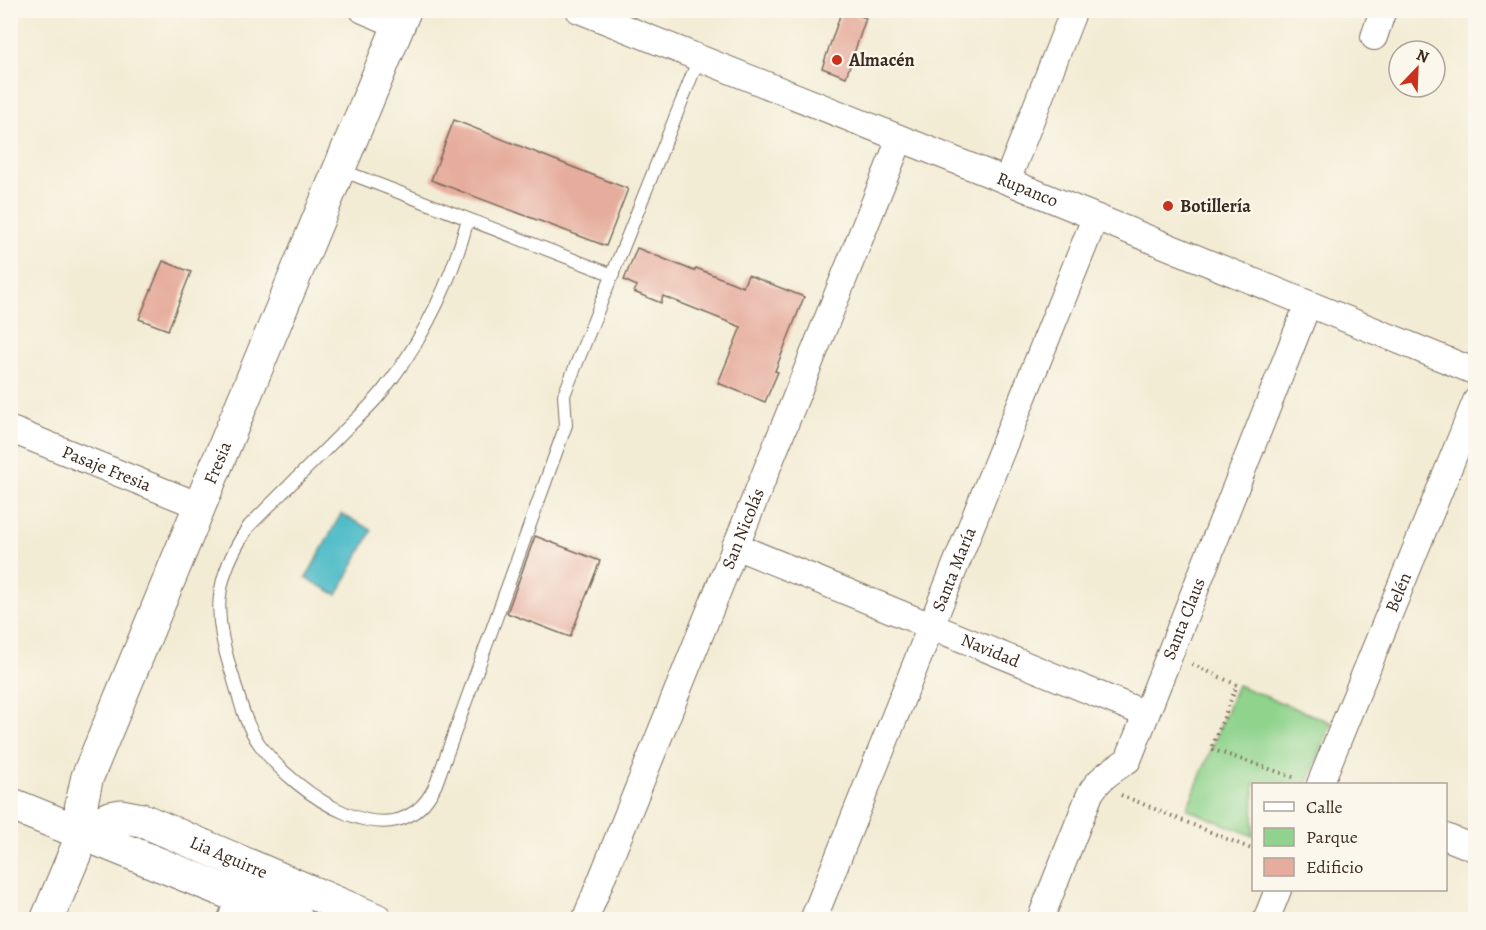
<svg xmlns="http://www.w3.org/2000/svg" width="1486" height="930" font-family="Alegreya,serif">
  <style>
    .green { fill: #8fd38c; stroke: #657e55; stroke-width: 1.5 }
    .water { fill: #4ebbc8; stroke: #447273; stroke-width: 1.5 }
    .building { fill: #e6ad9e }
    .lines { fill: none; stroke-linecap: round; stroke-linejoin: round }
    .service-casing { stroke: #7b6e5e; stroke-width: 14 }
    .minor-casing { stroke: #7b6e5e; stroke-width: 28 }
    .tertiary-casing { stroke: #7b6e5e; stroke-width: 34 }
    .secondary-casing { stroke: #7b6e5e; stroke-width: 35 }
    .path { stroke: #7b6e5e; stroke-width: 4; stroke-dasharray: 1.5 4.5; stroke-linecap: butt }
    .service { stroke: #fff; stroke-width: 12 }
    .minor { stroke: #fff; stroke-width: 26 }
    .tertiary { stroke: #fff; stroke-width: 32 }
    .secondary { stroke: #fff; stroke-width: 33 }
    .poi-dot { fill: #c8321e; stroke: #fbf7ec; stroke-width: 2 }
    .labels { text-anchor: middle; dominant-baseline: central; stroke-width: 4.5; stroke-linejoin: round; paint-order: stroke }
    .poi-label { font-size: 18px; font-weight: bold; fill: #3b2a1e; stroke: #fbf7ec; text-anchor: start }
    .street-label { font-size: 18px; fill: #3b2a1e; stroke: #fbf7ec }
  </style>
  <rect width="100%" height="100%" fill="#fbf7ec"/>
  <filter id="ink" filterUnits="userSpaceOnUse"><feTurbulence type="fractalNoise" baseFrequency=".0167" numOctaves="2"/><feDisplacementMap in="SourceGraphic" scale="12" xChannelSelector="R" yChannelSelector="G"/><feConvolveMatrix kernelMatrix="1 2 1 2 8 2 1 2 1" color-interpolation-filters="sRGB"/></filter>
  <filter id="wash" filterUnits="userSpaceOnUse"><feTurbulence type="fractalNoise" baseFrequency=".008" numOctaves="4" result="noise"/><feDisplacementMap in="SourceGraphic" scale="24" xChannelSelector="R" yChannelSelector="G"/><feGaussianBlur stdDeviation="1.35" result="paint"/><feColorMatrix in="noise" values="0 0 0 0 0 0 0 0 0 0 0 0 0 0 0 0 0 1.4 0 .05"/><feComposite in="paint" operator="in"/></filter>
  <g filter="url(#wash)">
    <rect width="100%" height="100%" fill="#f3ecd5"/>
    <path class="green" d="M1237,685L1332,723L1307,784H1254L1253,836L1187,809Z"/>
    <path class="water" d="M341,514L372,530L337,595L306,578Z"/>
    <g id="blocks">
      <path class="building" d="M842,10L866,18L846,77L822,68Z
        M454,120L628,189L606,246L431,180Z
        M637,248L694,271L696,268L743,287L748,275L804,297L775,371L778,372L765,402L718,383L741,327L663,296L661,303L634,292L637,286L624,280Z
        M163,261L191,272L168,330L139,319Z
        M535,536L600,561L570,637L507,613Z"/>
    </g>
  </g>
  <g filter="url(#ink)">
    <use href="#blocks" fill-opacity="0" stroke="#7b6e5e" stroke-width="1.5"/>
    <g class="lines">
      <g class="service-casing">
        <path id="service" d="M341,170L613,275
          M468,219C451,283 423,341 381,393C369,408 353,422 339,436C309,466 279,496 249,526C212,581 213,616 233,677C240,701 245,724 260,745C294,792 398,868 436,784L566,425L564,395L699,58
          M223,920L233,896"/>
      </g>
      <g class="minor-casing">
        <g id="minor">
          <path d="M363,10L399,25"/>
          <path id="s1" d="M579,10L1007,181L1476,372"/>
          <path d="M1374,37L1383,10"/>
          <path d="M1007,181L1074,10"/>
          <path id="s2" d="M14,431L200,506"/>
          <path id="s3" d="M735,546L1146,714"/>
          <path id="s4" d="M1320,784L1476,401"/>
          <path d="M1446,837L1476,849"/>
          <path id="s5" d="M585,920L900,139"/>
          <path id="s6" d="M813,920L1095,218"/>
          <path id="s7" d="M1040,920L1090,794C1099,778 1113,770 1128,760L1308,304"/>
          <path d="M1266,920L1278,890"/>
        </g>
      </g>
      <g class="tertiary-casing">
        <g id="tertiary">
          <path id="s8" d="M83,834L81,806L87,778L405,10"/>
        </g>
      </g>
      <g class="secondary-casing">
        <g id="secondary">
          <path d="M10,804L297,920"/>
          <path id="s9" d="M47,920L83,834L91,826L110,818L121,816L142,820L376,920"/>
        </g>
      </g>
      <path class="path" d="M1192,664L1237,685L1211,749L1296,778
        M1121,795L1254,850"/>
      <use href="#service" class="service"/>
      <use href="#minor" class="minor"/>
      <use href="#tertiary" class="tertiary"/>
      <use href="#secondary" class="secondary"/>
    </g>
  </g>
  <g class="poi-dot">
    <circle cx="837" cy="60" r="6"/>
    <circle cx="1168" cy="206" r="6"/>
  </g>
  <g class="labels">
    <g class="poi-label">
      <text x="849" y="60">Almacén</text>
      <text x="1180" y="206">Botillería</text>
    </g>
    <g class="street-label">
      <text stroke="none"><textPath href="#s1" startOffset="483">Rupanco</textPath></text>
      <text stroke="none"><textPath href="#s8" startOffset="398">Fresia</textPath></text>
      <text stroke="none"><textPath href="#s2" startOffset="100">Pasaje Fresia</textPath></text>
      <text stroke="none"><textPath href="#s5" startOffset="422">San Nicolás</textPath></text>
      <text stroke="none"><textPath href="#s6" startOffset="378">Santa María</textPath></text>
      <text stroke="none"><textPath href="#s4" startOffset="207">Belén</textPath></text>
      <text stroke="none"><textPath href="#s7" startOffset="339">Santa Claus</textPath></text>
      <text stroke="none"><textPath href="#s3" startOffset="276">Navidad</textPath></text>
      <text stroke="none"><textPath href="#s9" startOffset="252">Lia Aguirre</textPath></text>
    </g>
  </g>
  <rect width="1486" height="930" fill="none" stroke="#fbf7ec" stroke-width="36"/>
  <rect x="1252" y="783" width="195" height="108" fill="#fbf7ec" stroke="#aea59a" stroke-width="1.5"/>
  <rect x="1264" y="802" width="30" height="9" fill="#ffffff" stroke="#aea59a" stroke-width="1.5"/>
  <text x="1306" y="813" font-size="18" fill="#3b2a1e">Calle</text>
  <rect x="1264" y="828" width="30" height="18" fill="#8fd38c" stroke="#aea59a" stroke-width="1.5"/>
  <text x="1306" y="843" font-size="18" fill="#3b2a1e">Parque</text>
  <rect x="1264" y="858" width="30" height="18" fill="#e6ad9e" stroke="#aea59a" stroke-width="1.5"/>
  <text x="1306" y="873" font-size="18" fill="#3b2a1e">Edificio</text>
  <g transform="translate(1417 69) rotate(23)"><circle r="28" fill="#fbf7ec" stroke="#aea59a" stroke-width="1.5"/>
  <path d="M0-4.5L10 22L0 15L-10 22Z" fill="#c8321e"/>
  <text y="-9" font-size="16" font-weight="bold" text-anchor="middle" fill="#3b2a1e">N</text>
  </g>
</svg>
